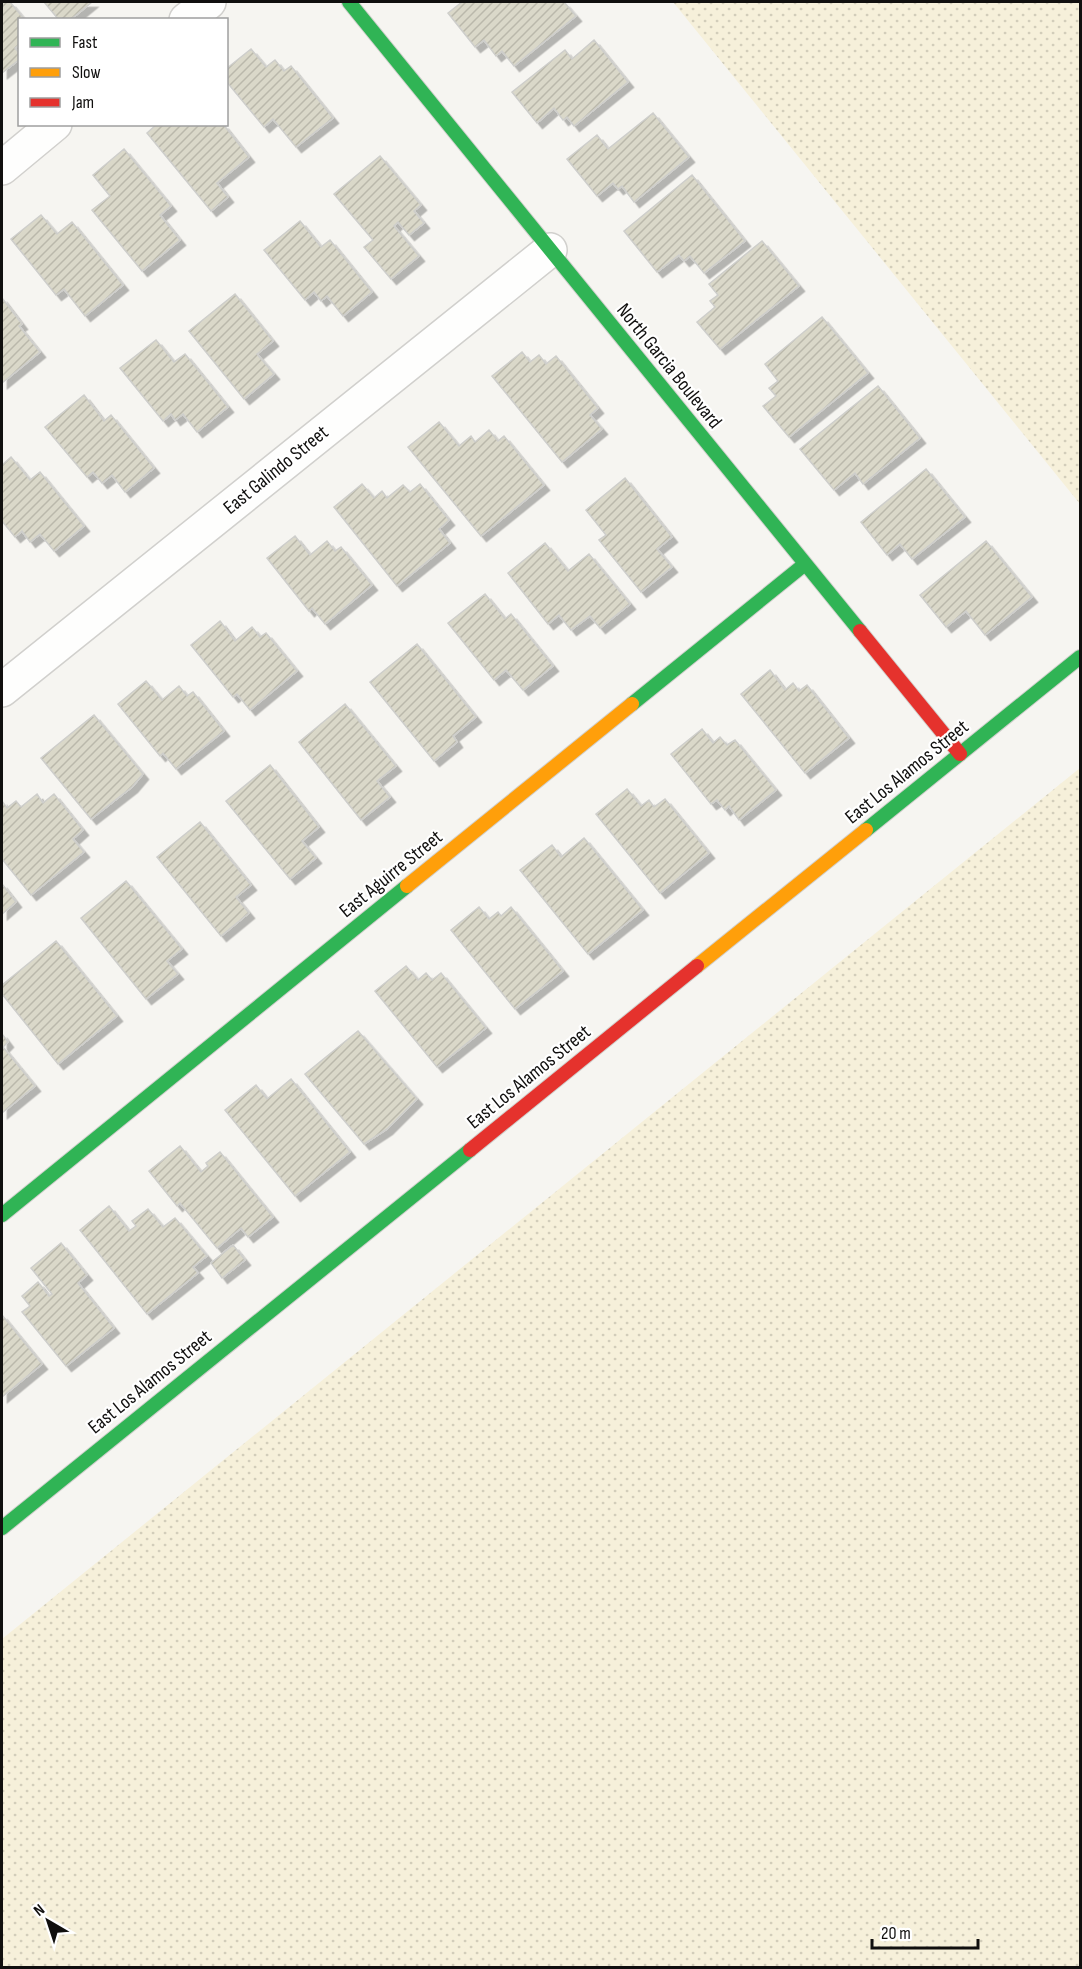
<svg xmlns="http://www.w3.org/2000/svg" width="1082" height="1969" font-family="'Sofia Sans Condensed',sans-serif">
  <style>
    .sand { fill: url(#sand-dots) }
    .building { fill: url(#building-hatch); stroke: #cececb; stroke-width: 1.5; filter: url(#shadow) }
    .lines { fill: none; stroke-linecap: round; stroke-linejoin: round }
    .street-casing { stroke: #d1d0cd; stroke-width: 36 }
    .fast-casing { stroke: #d1d0cd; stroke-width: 16 }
    .slow-casing { stroke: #d1d0cd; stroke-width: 16 }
    .jam-casing { stroke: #d1d0cd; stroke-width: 16 }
    .street { stroke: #fefefd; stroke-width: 33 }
    .fast { stroke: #30b455; stroke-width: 14 }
    .slow { stroke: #ff9f0a; stroke-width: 14 }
    .jam { stroke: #e5322d; stroke-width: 14 }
    .labels { text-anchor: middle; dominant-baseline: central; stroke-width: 4.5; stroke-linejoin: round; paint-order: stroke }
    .street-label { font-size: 20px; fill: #100f0e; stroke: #fff }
  </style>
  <defs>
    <pattern id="sand-dots" width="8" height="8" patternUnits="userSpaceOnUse" patternTransform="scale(1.5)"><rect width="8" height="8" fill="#f6f0da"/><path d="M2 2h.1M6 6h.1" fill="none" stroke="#d2cdba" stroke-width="1.8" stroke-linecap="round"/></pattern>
    <pattern id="building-hatch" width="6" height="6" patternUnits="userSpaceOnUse" patternTransform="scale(1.5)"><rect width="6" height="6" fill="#dad8c9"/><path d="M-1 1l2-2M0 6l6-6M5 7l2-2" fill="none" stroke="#bab8ab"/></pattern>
    <filter id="shadow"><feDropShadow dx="5.5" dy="5.5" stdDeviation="0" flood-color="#0004"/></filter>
  </defs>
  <rect width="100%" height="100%" fill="#f6f5f1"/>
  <path class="sand" d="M673,2H1080V504Z
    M1080,768V1967H2V1639Z"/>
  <path class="building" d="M2,2H10L25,20H20V44L15,48L20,54V59L2,73Z
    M44,2H92L70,20H59Z
    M462,2H564L576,16L514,66L502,51L496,56L484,40L475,47L448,13Z
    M594,40L628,82L574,126L567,117L563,120L554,108L537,123L512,92L565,50L572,59Z
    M251,49L266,67L275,60L284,71L291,66L333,118L296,147L273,119L264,127L226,81V69Z
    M653,113L689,157L634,202L622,186L618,189L613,183L597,196L567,159L597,135L608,149Z
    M157,124H223L249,157L217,183L228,197L211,211L147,133Z
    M124,149L171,206L160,215L180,240L142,271L92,210L110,196L93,175Z
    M380,156L421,205L414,211L424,223L409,235L398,222L394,226L419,256L391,279L364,247L373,240L334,194Z
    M692,175L745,241L704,273L690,256L684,261L679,255L657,272L624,231Z
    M41,215L57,234L72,222L123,285L85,316L64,289L56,295L11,239Z
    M300,221L321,247L330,240L372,292L343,316L327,296L321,301L314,292L305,300L264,250Z
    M762,241L799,286L720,349L697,322L715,307L710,301L718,295L709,284Z
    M235,294L273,341L257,354L274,374L244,399L189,331Z
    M2,298L22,324L19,326L40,352L2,383Z
    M822,317L868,373L789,437L763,406L776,396L769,388L778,381L765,364Z
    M156,340L174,362L185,354L228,407L197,432L183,414L175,420L171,414L163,421L120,368Z
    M522,352L530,362L539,355L546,364L556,356L598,408L590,415L602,429L562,462L492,376Z
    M878,386L920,438L863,484L855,473L834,490L800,449Z
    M84,395L104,421L111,415L154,468L125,492L112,475L102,483L93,472L87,477L45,427Z
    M439,422L459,446L471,436L475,442L489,430L498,441L504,436L544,485L481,536L408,447Z
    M11,457L30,480L40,472L84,526L54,551L40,534L30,542L22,531L15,537L2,521V465Z
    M926,469L965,517L912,559L900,544L887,555L861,522Z
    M625,478L672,537L657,549L672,567L641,592L599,540L606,535L586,510Z
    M362,484L374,498L382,491L387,498L403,485L410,492L420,484L449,520L439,529L450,543L397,586L334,507Z
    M295,536L310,555L327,541L335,551L341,547L372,585L325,624L312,608L309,611L267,558Z
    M986,541L1032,597L985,635L966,611L946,627L920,595Z
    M545,543L568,571L589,554L630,604L600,628L590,616L571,630L559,615L548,624L508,573Z
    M485,594L505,619L511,614L553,666L523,690L506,670L494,680L448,623Z
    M220,621L235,641L252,627L260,637L266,633L297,671L250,710L237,694L233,697L191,645Z
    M417,644L476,717L453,736L457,742L434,761L370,682Z
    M770,670L785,690L793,683L799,691L807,685L849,738L805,773L741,694Z
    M146,681L162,700L179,686L187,696L193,692L224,731L176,769L163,753L160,756L118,704Z
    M345,704L396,766L377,781L390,797L361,820L299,742Z
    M94,715L143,774L132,787L91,819L41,758Z
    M702,729L713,743L720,737L727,745L735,740L776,790L739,820L729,806L725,810L717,800L711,804L671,754Z
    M270,765L319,827L302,841L316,858L290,879L226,801Z
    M627,789L641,806L649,800L654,807L665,799L709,853L660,893L596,814Z
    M37,794L43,803L54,794L83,830L73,839L84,852L31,895L2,859V801L7,808L16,801L21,807Z
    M200,822L251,885L236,897L249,913L221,936L157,857Z
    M584,838L643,910L588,954L520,870L552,845L561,857Z
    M126,881L182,949L167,961L178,974L146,999L81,918Z
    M2,884L16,902L2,914Z
    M479,907L489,919L498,912L501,916L511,907L563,971L515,1009L451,930Z
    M56,941L117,1016L58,1064L2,994V985Z
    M406,966L418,980L426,973L432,980L441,973L486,1028L437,1067L375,991Z
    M358,1031L417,1099L387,1129L364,1144L305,1074Z
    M2,1034L8,1042L3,1047L35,1086L2,1113Z
    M291,1079L350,1152L295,1196L225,1110L256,1085L267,1099Z
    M180,1146L201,1172L208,1166L206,1163L220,1152L273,1217L248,1237L241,1228L217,1248L180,1203L177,1206L149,1171Z
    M109,1206L129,1231L136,1226L132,1221L148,1209L163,1227L175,1218L207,1256L193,1267L198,1273L147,1314L80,1230Z
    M61,1243L87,1275L78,1283L114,1328L66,1366L22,1312L30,1306L22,1296L38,1282L49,1296L52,1294L31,1268Z
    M233,1245L245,1260L222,1278L211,1263Z
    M2,1315L42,1364L2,1397Z"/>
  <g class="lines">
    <g class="street-casing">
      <path id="street" d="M186,20L209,2
        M2,168L55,124
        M2,690L550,250"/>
    </g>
    <g class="fast-casing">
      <path id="fast" d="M349,2L860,631
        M632,704L805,564
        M866,830L1080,657
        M2,1215L407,886
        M2,1528L470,1150"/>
    </g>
    <g class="slow-casing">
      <path id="slow" d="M407,886L632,704
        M697,966L866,830"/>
    </g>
    <g class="jam-casing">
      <path id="jam" d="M860,631L960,754
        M470,1150L697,966"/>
    </g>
    <use href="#street" class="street"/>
    <use href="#fast" class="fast"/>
    <use href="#slow" class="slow"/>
    <use href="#jam" class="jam"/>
  </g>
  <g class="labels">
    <g class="street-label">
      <text transform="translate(669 366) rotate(51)">North Garcia Boulevard</text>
      <text transform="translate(276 470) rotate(-39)">East Galindo Street</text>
      <text transform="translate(907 772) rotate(-39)">East Los Alamos Street</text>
      <text transform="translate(391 874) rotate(-39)">East Aguirre Street</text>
      <text transform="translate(529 1077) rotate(-39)">East Los Alamos Street</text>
      <text transform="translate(150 1382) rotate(-39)">East Los Alamos Street</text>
    </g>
  </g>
  <rect width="1082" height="1969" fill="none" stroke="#100f0e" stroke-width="6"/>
  <rect x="18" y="18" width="210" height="108" fill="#ffffff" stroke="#9f9f9f" stroke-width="1.5"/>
  <rect x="30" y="38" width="30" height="9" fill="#30b455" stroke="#9f9f9f" stroke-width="1.5"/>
  <text x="72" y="48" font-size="18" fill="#100f0e">Fast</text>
  <rect x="30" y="68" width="30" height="9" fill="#ff9f0a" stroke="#9f9f9f" stroke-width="1.5"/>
  <text x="72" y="78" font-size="18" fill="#100f0e">Slow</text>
  <rect x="30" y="98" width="30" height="9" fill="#e5322d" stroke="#9f9f9f" stroke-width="1.5"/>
  <text x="72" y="108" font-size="18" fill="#100f0e">Jam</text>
  <g transform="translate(48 1921) rotate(321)" stroke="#ffffff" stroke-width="4.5" paint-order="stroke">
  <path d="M0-4.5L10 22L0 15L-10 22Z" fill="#100f0e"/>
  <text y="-9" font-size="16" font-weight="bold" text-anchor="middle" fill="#100f0e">N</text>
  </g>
  <path d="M872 1939v9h106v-9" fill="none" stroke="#100f0e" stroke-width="3"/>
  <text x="881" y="1939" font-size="18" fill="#100f0e" stroke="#ffffff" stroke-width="4.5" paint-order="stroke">20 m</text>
</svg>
